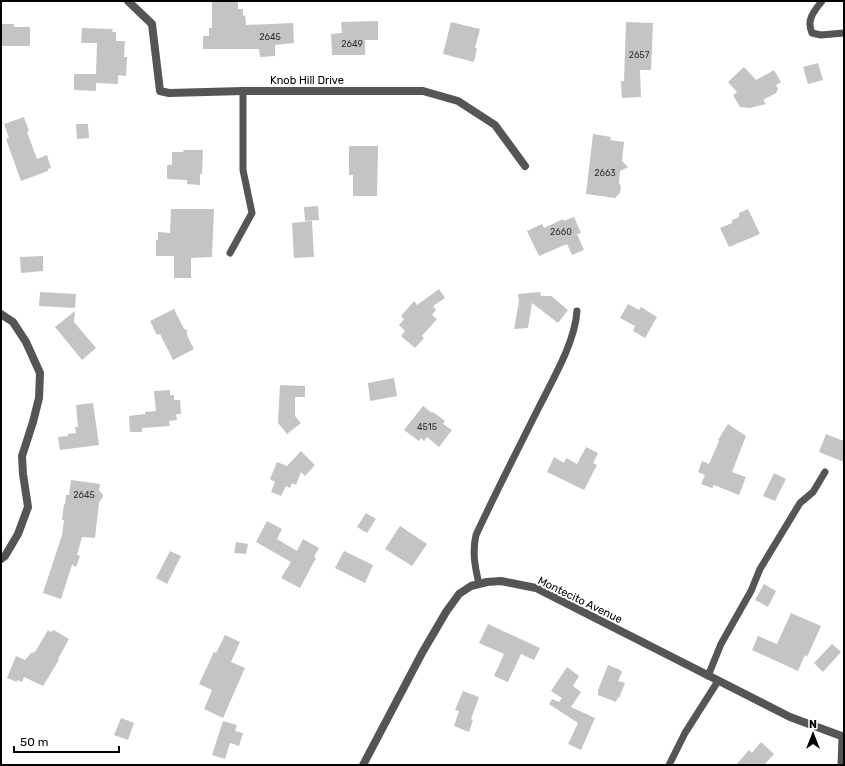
<svg xmlns="http://www.w3.org/2000/svg" width="845" height="766" font-family="Rubik,sans-serif">
  <style>
    .building { fill: #c4c4c4 }
    .lines { fill: none; stroke-linecap: round; stroke-linejoin: round }
    .service { stroke: #555; stroke-width: 7 }
    .minor { stroke: #555; stroke-width: 8 }
    .labels { text-anchor: middle; dominant-baseline: central; stroke-width: 4; stroke-linejoin: round; paint-order: stroke }
    .number-label { font-size: 9px; fill: #313131 }
    .street-label { font-size: 11px; fill: #000; stroke: #fff }
  </style>
  <rect width="100%" height="100%" fill="#fff"/>
  <path class="building" d="M212,1H238V9H243V16L245,15L246,25L293,23L294,43L275,45V56L260,57L259,49H203V36H209V28H212Z
    M378,21V40H365V55H332L331,34L342,33L341,22Z
    M451,22L480,29L475,48H477L474,62L443,54Z
    M626,22L653,23L651,70H640L641,97L622,98L621,81H624Z
    M1,24H14V27H30V46H1Z
    M82,28L113,29L112,32H116V41H125L124,57H127L126,76L118,75V84L96,83V91L74,90V74H96L97,43H81Z
    M818,63L823,80L808,84L803,67Z
    M744,67L756,80L774,70L781,82L776,85L778,89L776,93L763,100L766,104L750,108L740,107L733,95L737,92L728,82Z
    M24,117L29,131L27,132L37,159L47,155L51,168L48,169V171L21,181L6,139L9,138L4,124Z
    M76,124H88L89,138L77,139Z
    M593,134L611,137L610,140L624,142L622,161L628,167L620,171L619,183L621,187L620,193L615,198L586,194Z
    M349,146H378L377,196H353V175H349Z
    M184,150H203L202,174H200V185L187,184V180L167,179V165H172V152H183Z
    M318,206L319,220L305,221L304,207Z
    M171,209H214L212,257L191,258V278H174V256H156V240H158V232L170,233Z
    M748,209L760,234L729,247L720,228L732,223V220L739,217V213Z
    M574,217L581,233L577,234L584,250L572,255L567,244L539,256L527,231L542,224L544,228L563,219L564,221Z
    M312,221L314,257L294,258L292,223Z
    M43,256V271L21,273L20,257Z
    M439,289L445,298L433,306L436,310L432,315L437,319L422,336L424,338L415,348L401,336L405,331L399,325L404,319L401,316L414,301L417,305Z
    M40,292L76,294L75,308L39,306Z
    M540,292L541,296H551L568,310L558,323L532,303L528,328L514,329L519,301L518,294Z
    M628,304L639,310L641,307L657,317L645,338L633,331L635,326L620,318Z
    M174,309L184,329L187,330V335L194,349L173,360L160,334L157,335L150,321Z
    M75,311L74,322L96,348L82,360L55,327Z
    M394,378L397,396L370,401L368,383Z
    M280,385L305,386V397H295V416L301,423L287,434L278,423Z
    M170,390V395H174V400H180L181,414H176L177,420L169,421L170,426L142,428V432H130L129,416L145,414V412L156,411L154,391Z
    M93,403L99,445L60,450L58,437L68,436V434L76,433L75,427H78L76,405Z
    M423,406L432,413L433,412L445,421L443,424L452,430L439,447L427,437L424,441L421,438L419,441L404,430Z
    M728,424L746,436L732,472L746,477L739,495L714,485L712,488L701,484L705,475L698,472L702,461L709,464L719,441L718,440Z
    M826,434L844,441V462L819,452Z
    M586,447L598,453L593,463L597,465L584,490L547,472L554,457L564,463L566,458L577,464Z
    M301,451L315,465L305,476L301,472L296,485L292,483L290,488L286,486L281,496L271,492L275,482L270,479L277,462L287,466Z
    M774,473L786,479L775,501L763,496Z
    M71,480L100,484L99,490L103,495L102,499L99,502L95,538L82,537L77,555L80,556L76,567L72,565L61,599L43,593L62,535L64,520H62L64,504H65L66,495H69Z
    M366,513L376,519L367,533L357,527Z
    M267,521L282,529L277,539L297,551L303,539L319,548L314,557L316,558L300,588L281,578L291,562L256,542Z
    M400,526L427,544L412,566L385,549Z
    M236,542L248,544L246,554L234,553Z
    M170,551L181,556L167,584L156,578Z
    M344,551L373,565L365,583L335,568Z
    M764,584L776,591L768,607L755,600Z
    M791,613L821,626L807,657L805,655L798,671L752,650L758,636L777,644Z
    M488,624L540,648L534,660L521,654L508,682L494,676L504,654L479,643Z
    M48,630L50,632L54,630L69,639L58,659L59,660L43,686L24,677L22,682L17,680V682L7,678L16,656L25,660L31,653L35,652Z
    M225,635L240,642L231,662L245,668L223,718L204,709L212,690L199,684L214,652L216,653Z
    M832,644L841,652L823,672L814,663Z
    M608,665L620,670L622,672L618,681L625,683L619,698L618,697L616,702L598,695V690Z
    M567,667L579,676L573,686L581,692L571,707L595,718L581,750L568,744L578,723L549,704L552,699L559,702L562,698L551,691Z
    M463,691L479,697L471,719L473,720L469,732L454,726L459,711L455,710Z
    M121,718L134,723L128,740L114,735Z
    M223,721L237,725L235,731L243,733L239,746L230,743L225,759L212,755Z
    M761,742L774,754L765,764L767,765H736L749,750L752,753Z"/>
  <g class="lines">
    <path class="service" d="M822,1C814,11 806,20 812,33L821,35L844,33
      M230,253L252,213L243,170V91
      M479,584C475,567 472,552 476,535C496,492 518,449 539,407C553,379 575,342 577,311
      M708,676L721,644L751,591L760,569L800,503L813,492L825,472
      M669,765L685,733L718,681
      M841,765L842,737"/>
    <path class="minor" d="M128,1L152,24L160,91L169,93L243,91H423L458,101L495,125L525,166
      M1,314L13,322L26,342L40,373L39,398L33,422L22,456L23,474L28,507L18,534L5,556L1,559
      M363,765L422,653L446,612L459,594L471,586L487,582L501,581L536,588L790,717L844,737"/>
  </g>
  <g class="labels">
    <g class="number-label">
      <text x="270" y="37">2645</text>
      <text x="352" y="44">2649</text>
      <text x="639" y="55">2657</text>
      <text x="605" y="173">2663</text>
      <text x="561" y="232">2660</text>
      <text x="427" y="427">4515</text>
      <text x="84" y="495">2645</text>
    </g>
    <g class="street-label">
      <text x="307" y="80">Knob Hill Drive</text>
      <text transform="translate(580 600) rotate(26)">Montecito Avenue</text>
    </g>
  </g>
  <rect width="845" height="766" fill="none" stroke="#000000" stroke-width="4"/>
  <g transform="translate(813 734)" stroke="#ffffff" stroke-width="3" paint-order="stroke">
  <path d="M0-3L7 15L0 10L-7 15Z" fill="#000000"/>
  <text y="-6" font-size="11" font-weight="bold" text-anchor="middle" fill="#000000">N</text>
  </g>
  <path d="M14 746v6h105v-6" fill="none" stroke="#000000" stroke-width="2"/>
  <text x="20" y="746" font-size="12" fill="#000000" stroke="#ffffff" stroke-width="3" paint-order="stroke">50 m</text>
</svg>
